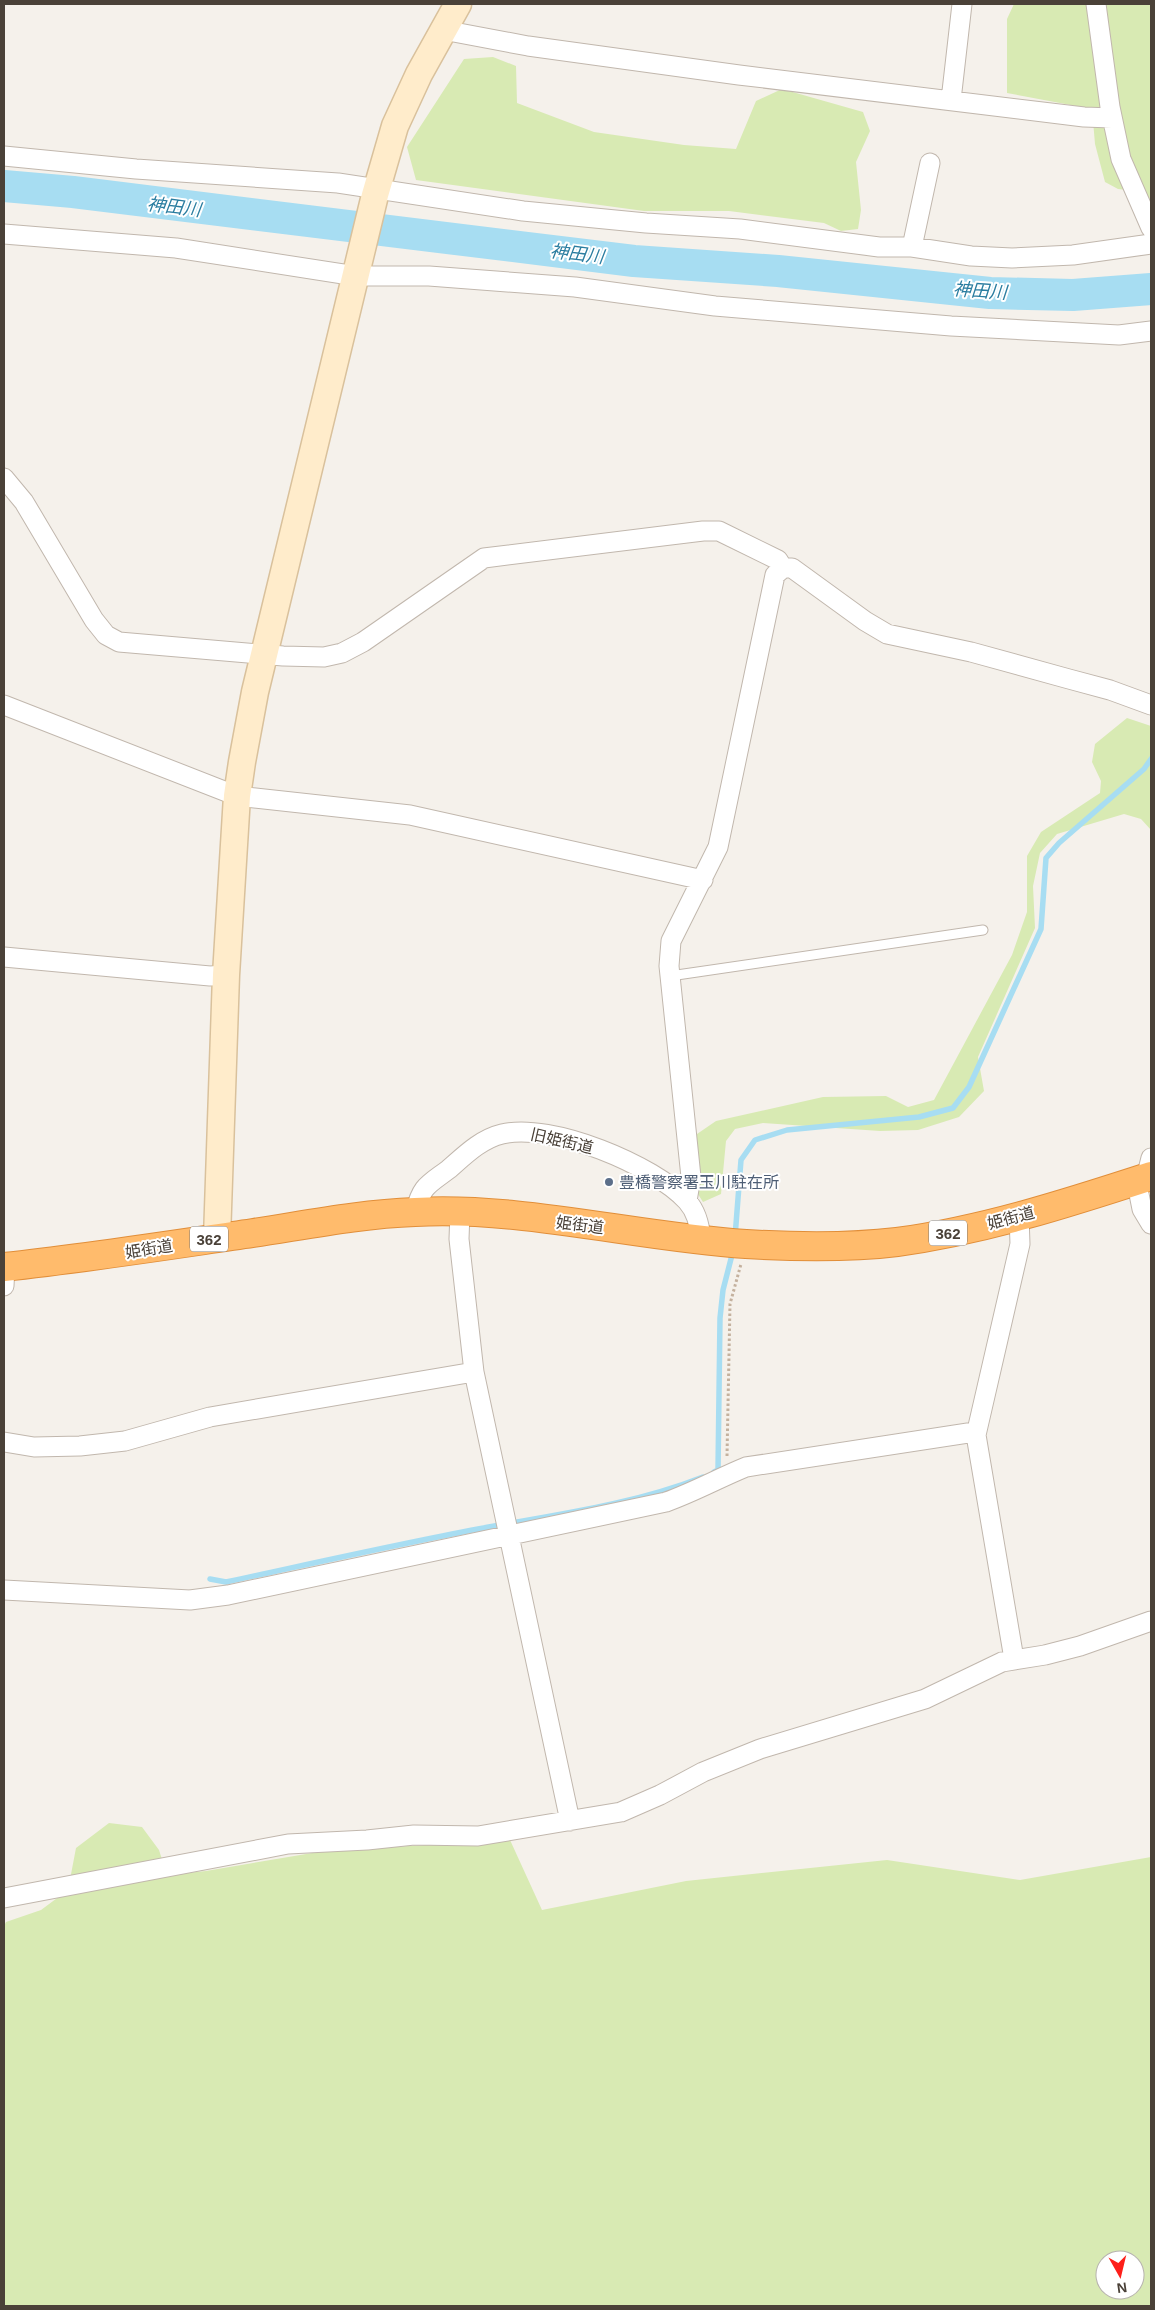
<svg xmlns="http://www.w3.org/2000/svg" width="1155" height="2310" font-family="Helvetica,'Noto Sans JP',sans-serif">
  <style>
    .green { fill: #d8eab3; fill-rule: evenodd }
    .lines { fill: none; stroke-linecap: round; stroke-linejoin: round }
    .stream { stroke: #a7ddf2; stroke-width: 5.5 }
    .river { stroke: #a7ddf2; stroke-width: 32 }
    .lane-casing { stroke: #c1b7ad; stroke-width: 11 }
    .street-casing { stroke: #c1b7ad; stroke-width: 21 }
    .secondary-casing { stroke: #d9c19c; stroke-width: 29 }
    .highway-casing { stroke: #e18e39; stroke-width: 30 }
    .path { stroke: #c4b19e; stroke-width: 3; stroke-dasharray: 2.5 2.5; stroke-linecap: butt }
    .lane { stroke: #fff; stroke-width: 9 }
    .street { stroke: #fff; stroke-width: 19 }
    .secondary { stroke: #ffeccb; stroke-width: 26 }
    .highway { stroke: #ffbb6c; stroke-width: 28 }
    .service-dot { fill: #5c6f8a; stroke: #fff; stroke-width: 2 }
    .labels { text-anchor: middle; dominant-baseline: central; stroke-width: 4; stroke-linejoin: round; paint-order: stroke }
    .shield { fill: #fff; stroke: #807a74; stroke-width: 1 }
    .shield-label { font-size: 15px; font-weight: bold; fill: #4a4138 }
    .street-label { font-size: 16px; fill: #4a4138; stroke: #fff }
    .service-label { font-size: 16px; fill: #4e5e75; stroke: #fff; text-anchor: start }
    .water-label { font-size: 18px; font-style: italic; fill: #2a7da0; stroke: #fff }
  </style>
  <rect width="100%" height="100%" fill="#f5f1eb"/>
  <path class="green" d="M1014,4H1151V206L1144,192L1118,189L1105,182L1095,144L1092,109L1007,93V19Z
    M493,57L516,66L517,103L594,132L684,145L736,149L756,101L782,89L863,112L870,131L856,162L861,210L858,229L841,231L824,223L729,211H644L416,180L407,147L464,59Z
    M1127,718L1151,726V830L1141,819L1124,814L1057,834L1040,853L1033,886L1035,928L978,1057L984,1091L959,1117L918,1130L880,1131L763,1123L735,1129L726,1141L721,1194L703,1202L696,1191L697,1134L716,1121L823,1097L886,1096L908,1107L934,1100L1012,955L1027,912V856L1041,832L1100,793L1101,781L1092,762L1095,744Z
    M109,1823L142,1827L159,1850L167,1875L206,1871L324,1851L510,1840L542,1910L686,1881L887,1860L1020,1880L1151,1857V2306H4V1926L6,1922L41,1910L68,1890L76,1848ZM1105,2260H1135V2290H1105Z"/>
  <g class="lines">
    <path class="stream" d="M735,1237L741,1160L755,1140L787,1130L919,1117L953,1108L969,1087L1041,929L1046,858L1059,843L1144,769L1151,759
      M714,1472L718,1470L720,1318L723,1290L733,1251
      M210,1579L226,1582C310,1564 394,1545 478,1529C554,1515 632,1505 703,1477"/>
    <path class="river" d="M4,186L73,192L634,261L778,271L990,293L1073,295L1151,289"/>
    <g class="lane-casing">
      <path id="lane" d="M670,976L983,930"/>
    </g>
    <g class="street-casing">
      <path id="street" d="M1096,4L1110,107L1121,159L1151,228
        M443,30L528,46L739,75L1084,117L1112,118
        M951,100L962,4
        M4,156L136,169L338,183L523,211L646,223L740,229L879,247H912L971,256L1012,258L1073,255L1151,244
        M4,234L176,248L356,276H429L575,287L715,306L951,326L1119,335L1151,331
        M912,247L930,163
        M4,478L24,502L94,620L106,635L119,642L283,656L324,657L342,653L363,642L484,558L703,531H719L778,560L783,568H792L865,621L887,634L971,652L1069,679L1110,690L1151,705
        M4,705L237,796L410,815L703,880
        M4,957L210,976L226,975
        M1151,1158L1146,1178L1138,1189L1142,1209L1151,1224
        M687,1201L691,1177L669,966L671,941L718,847L775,575L783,568
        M415,1212C422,1185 428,1185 449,1169C465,1155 481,1139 502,1134C551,1122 654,1165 687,1201C697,1212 700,1226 701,1240
        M460,1212L459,1239L474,1372L570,1821
        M4,1286L5,1267
        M4,1442L34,1447L80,1446L125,1441L210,1417L474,1372
        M4,1590L190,1600L228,1595L666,1502C694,1492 719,1478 746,1467L968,1433L976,1435
        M1014,1659L976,1435L1020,1244L1019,1216
        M4,1898L288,1844L367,1840L414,1835L478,1836L621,1812L660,1795L703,1772L760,1749L925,1699L1002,1662L1045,1655L1080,1646L1151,1621"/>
    </g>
    <g class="secondary-casing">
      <path id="secondary" d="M217,1238L226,975L237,796L242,762L255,692L375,195L395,126L419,74L458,4"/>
    </g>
    <g class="highway-casing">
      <path id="highway" d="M4,1267C87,1258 170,1245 253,1233C306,1225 360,1214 415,1212C522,1206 637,1237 746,1244C796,1247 847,1248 897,1242C984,1230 1068,1203 1151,1176"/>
    </g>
    <path class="path" d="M727,1456L730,1304L741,1264"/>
    <use href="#lane" class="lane"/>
    <use href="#street" class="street"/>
    <use href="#secondary" class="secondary"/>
    <use href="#highway" class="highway"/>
  </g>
  <circle class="service-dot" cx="609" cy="1182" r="5"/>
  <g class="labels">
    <g class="shield">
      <rect x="929" y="1220.5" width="38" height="25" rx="4"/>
      <rect x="190" y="1226.5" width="38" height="25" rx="4"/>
    </g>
    <g class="shield-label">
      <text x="948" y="1233">362</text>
      <text x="209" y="1239">362</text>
    </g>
    <g class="street-label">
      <text transform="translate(562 1141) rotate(13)">旧姫街道</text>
      <text transform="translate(1011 1218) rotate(-15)">姫街道</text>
      <text transform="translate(580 1225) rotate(7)">姫街道</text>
      <text transform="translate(149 1249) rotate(-9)">姫街道</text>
    </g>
    <g class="service-label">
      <text x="619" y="1182">豊橋警察署玉川駐在所</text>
    </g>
    <g class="water-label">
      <text transform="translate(174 207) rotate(7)">神田川</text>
      <text transform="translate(577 254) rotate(7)">神田川</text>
      <text transform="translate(980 291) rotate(4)">神田川</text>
    </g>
  </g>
  <rect width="1155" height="2310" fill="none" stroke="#4a4138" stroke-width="10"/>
  <g transform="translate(1120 2275) rotate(172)"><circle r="24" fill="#ffffff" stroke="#b7b3af"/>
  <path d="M0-4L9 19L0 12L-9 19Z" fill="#fd1f1a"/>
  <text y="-8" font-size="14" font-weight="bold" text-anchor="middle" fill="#4a4138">N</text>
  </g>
</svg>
